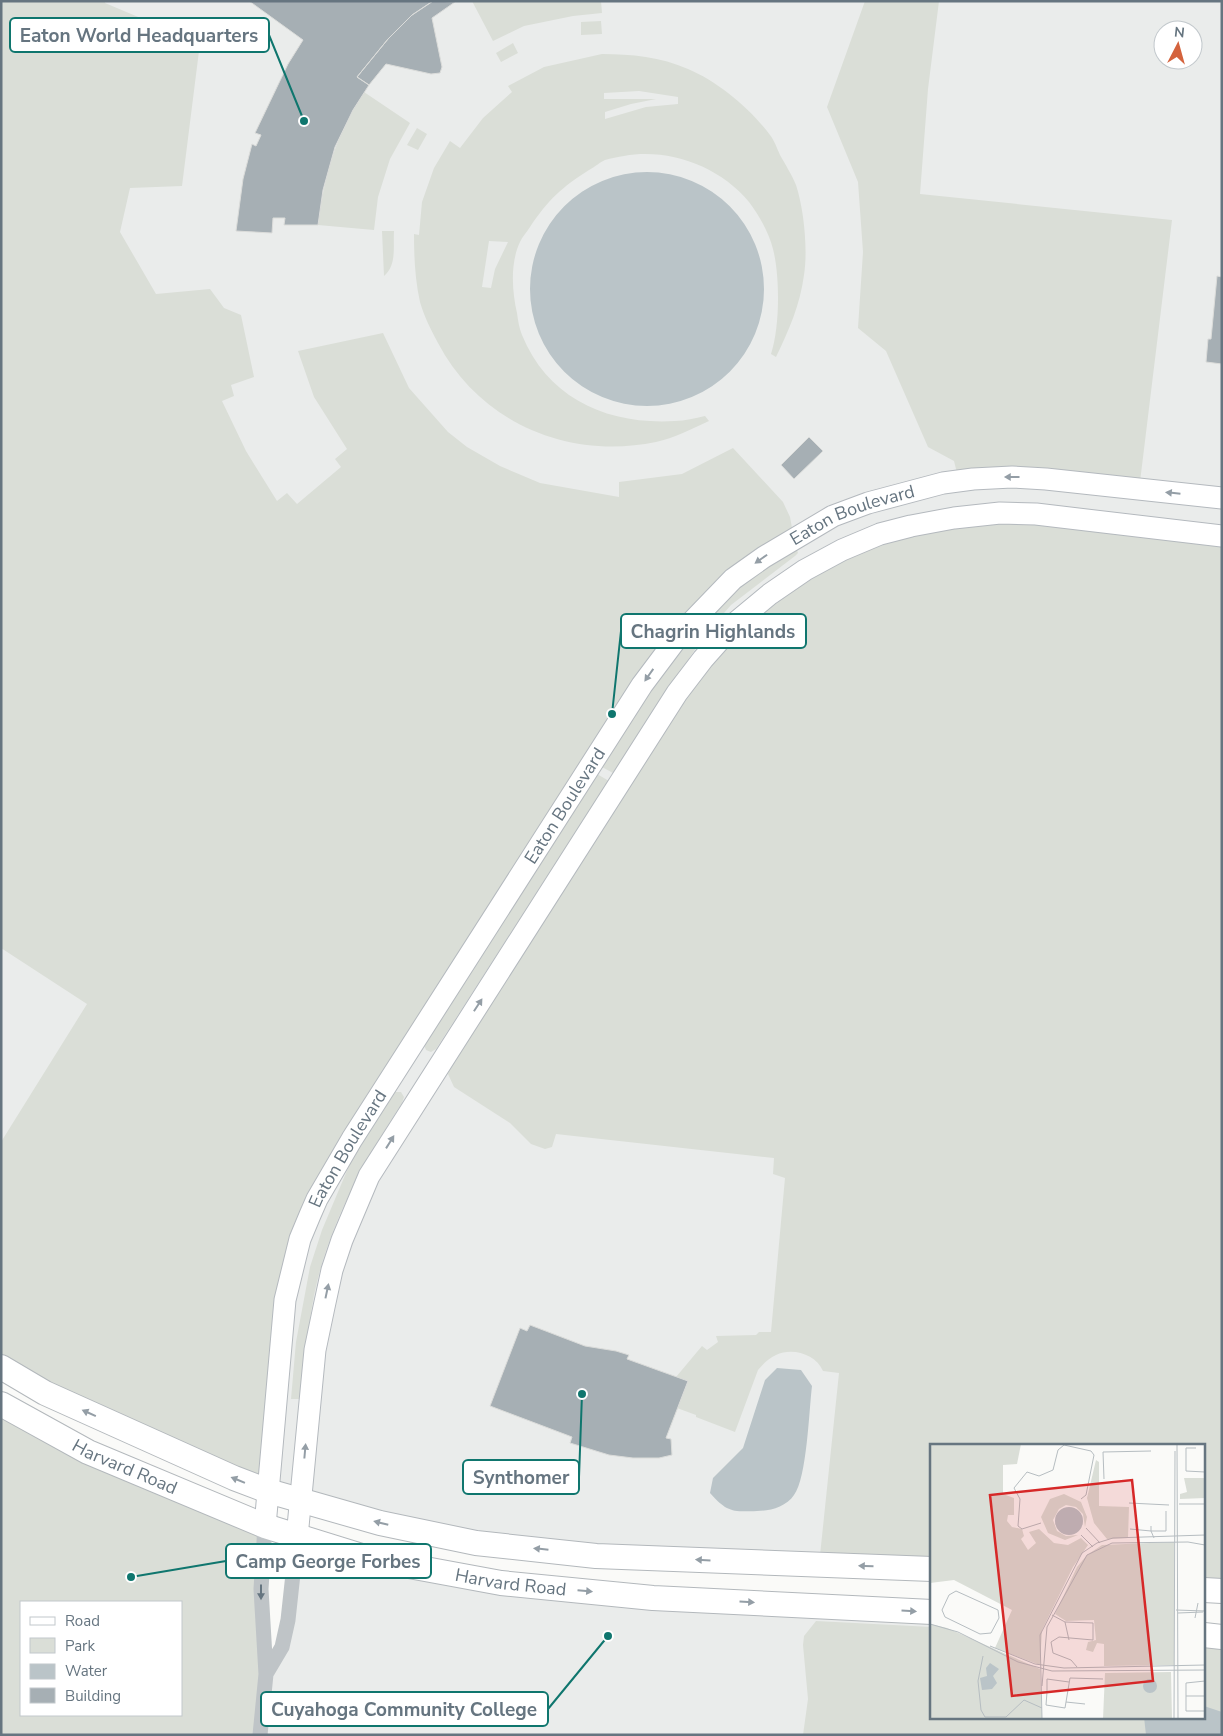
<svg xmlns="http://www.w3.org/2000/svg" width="1223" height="1736" font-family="'Nunito Sans',sans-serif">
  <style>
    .built { fill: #eaeceb; fill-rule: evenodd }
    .green { fill: #daded7; fill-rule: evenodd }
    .water { fill: #bac4c8 }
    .building { fill: #a6afb4; stroke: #dbdcda }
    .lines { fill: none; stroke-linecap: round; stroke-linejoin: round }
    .secondary-casing { stroke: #b4b9be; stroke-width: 23 }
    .primary-casing { stroke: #b3b8bc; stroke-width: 26 }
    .street { stroke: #bfc4c7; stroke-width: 15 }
    .secondary { stroke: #fff; stroke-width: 21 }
    .primary { stroke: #fff; stroke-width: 24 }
    .oneway { fill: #949ea6 }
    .oneway2 { fill: #667580 }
    .labels { text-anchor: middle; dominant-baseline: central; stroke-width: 5; stroke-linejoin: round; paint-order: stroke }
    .street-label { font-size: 18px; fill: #667580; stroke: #fff }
    .inset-road { fill: none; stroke: #b6bdc1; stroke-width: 1 }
    .view { fill: #d62828; fill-opacity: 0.15; stroke: #d62828; stroke-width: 2.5 }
    .inset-edge { fill: none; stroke: #667580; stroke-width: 2.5 }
    .leader { fill: none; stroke: #0f766e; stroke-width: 2 }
    .callout-dot { fill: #0f766e; stroke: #fff; stroke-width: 2 }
    .callout { fill: #fff; stroke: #0f766e; stroke-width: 2 }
    .callout-label { font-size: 19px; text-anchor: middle; font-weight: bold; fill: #667580 }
  </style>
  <rect width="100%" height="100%" fill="#fafaf8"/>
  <path class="built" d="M1,1H1222V1591L1204,1445H932V1569L597,1556L318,1505L1,1367ZM1163,30H1193V60H1163Z
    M297,1537L501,1583L932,1612V1717H1204L1222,1735H260L266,1674L282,1647Z"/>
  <path class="green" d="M1,1H105V3L200,43L182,186L130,188L120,232L156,294L210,289L224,308L241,315L254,377L231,385L234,396L222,401L246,451L277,501L287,493L297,504L341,467L335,459L347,449L314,397L298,351L383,333L409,388L448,432L467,447L500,466L540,483L619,497V482L682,474L733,448L783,502L790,517L794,539L681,633L300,1239L268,1491L1,1367V1142L87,1004L1,948Z
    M472,1H601L602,13L573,16L524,26L493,41Z
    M865,1H939L928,89L920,194L1172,220L1139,490L959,481L954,461L928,447L886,351L858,328L863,252L858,182L827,107Z
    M601,21L602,34L581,35V22Z
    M513,43L518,53L501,62L496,53Z
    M602,54C631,54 661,57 688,69C717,81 751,109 770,135C774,140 777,148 780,155C785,164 792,175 796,185C804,209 808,250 804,275C800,305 789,330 776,357L771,354C780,327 780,276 773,249C769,233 759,215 749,202C719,166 669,148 624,156C618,157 611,158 605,160C600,162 595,167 589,170C562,187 548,200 530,227C527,232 522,237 520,242C510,263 512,291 517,313C518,320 519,328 522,335C548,399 608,425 675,421C685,421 695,418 705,416L709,421C692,429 674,438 656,442C569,460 480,423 438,343C431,330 424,316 420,302C415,279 414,257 414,234L419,235L422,202L434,168L450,141L460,148L483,118L512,92L508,86L544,67ZM639,91L678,97V104L646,107L605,119V112L631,104L656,99H604V93ZM489,241L508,242L495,269L491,288L482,287Z
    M364,92L410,123L390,159L378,197L374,230L318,225C325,173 335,137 364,92Z
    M417,128L427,134L418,150L407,145Z
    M382,231H394C393,247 397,265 384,276Z
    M954,518L1222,536V1591L1204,1590V1445H932V1569L819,1565L839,1373L823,1371C816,1354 792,1347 776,1355C769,1358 763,1364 758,1370L735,1432L696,1417V1415L677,1408L688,1381L676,1377L702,1346L707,1350L718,1342L716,1336L756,1335L759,1332H771L785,1178L773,1174L774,1158L556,1134L552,1147L545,1149L531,1144L510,1123L454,1087L448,1074L452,1062L677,693L805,570Z
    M794,549L797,550L798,553L795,556L731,605L717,621L696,648L613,773L602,767L637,709L680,650L746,580Z
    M597,774L609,781L436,1049L431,1052L426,1050L424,1045Z
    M395,1092H401L404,1097L402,1103C366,1158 333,1217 317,1282C308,1318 306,1362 302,1399H291L296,1342L310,1267L322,1230L354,1154L391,1094Z
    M1,1404L265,1526L260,1735H1ZM21,1602H181V1715H21Z
    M816,1621L932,1627V1717H1204V1645L1222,1647V1735H803L808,1699L803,1645L804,1636Z"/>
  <path class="water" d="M530 289a117 117 0 1 1 234 0a117 117 0 1 1-234 0Z
    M777,1368L801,1370L812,1386C809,1410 807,1478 794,1495C786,1507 770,1511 757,1511C732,1512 727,1512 710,1493L713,1478L743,1448L765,1380Z
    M1204,1706L1222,1712V1735H1146L1144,1717H1204Z"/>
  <path class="building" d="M249,1H433L412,15L388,39L357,77L369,85L353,110L335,147L323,190L318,225H284L285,218H273L272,233L236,231L243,179L252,144L256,146L261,135L255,133L288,64L303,40Z
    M433,1L455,2L432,18L442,67L440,73L431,74L386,64L369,85L357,77L388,39L412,15Z
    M1217,276L1222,277V364L1206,362L1208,339H1211Z
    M809,437L823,451L794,479L781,465Z
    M530,1325L585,1346L616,1351L629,1355L627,1359L688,1381L666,1438L671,1439L672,1455L659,1458H633L609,1455L570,1443L572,1437L490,1406L520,1328L527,1331Z"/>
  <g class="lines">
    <g class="secondary-casing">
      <g id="secondary">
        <path id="s1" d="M265,1526L285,1300L300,1239L310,1215L317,1199L352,1139L642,685L681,633L733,579L764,557L833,516L868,503L943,483L973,479L1012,477L1046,479L1222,498"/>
        <path d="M297,1537L315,1350L324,1307L332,1270L342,1240L369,1176L677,693L703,659L735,623L770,594L805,570L842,550L880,534L911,526L954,518L1000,513L1036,514L1222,536"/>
      </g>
    </g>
    <g class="primary-casing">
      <g id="primary">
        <path d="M1,1367L45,1393L234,1478L268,1491L380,1523L476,1543L596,1556L932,1569"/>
        <path id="s2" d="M1,1404L88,1452L265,1526L371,1559L501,1583L653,1598L932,1612"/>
        <path d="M1204,1590L1222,1591"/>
        <path d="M1204,1635L1222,1637"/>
      </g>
    </g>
    <path class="street" d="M266,1674L282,1647L288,1620L297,1537
      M260,1735L266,1674L261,1589L265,1526"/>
    <use href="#secondary" class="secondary"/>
    <use href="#primary" class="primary"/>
  </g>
  <defs><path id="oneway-solid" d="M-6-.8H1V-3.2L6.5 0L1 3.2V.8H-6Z" transform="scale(1.25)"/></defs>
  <g class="oneway">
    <use href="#oneway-solid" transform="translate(1012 477) rotate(180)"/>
    <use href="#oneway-solid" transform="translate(1173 493) rotate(-174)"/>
    <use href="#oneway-solid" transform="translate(761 559) rotate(145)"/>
    <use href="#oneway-solid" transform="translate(649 675) rotate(125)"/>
    <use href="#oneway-solid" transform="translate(478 1005) rotate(-57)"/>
    <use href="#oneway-solid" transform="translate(390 1142) rotate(-58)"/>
    <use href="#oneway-solid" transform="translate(327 1291) rotate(-78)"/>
    <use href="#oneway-solid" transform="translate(89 1413) rotate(-156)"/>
    <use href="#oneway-solid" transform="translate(305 1451) rotate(-85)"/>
    <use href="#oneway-solid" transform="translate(238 1480) rotate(-158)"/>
    <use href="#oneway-solid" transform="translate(381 1523) rotate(-166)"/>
    <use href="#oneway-solid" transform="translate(541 1549) rotate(-174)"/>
    <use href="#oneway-solid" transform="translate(703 1560) rotate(-177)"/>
    <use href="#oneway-solid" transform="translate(866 1566) rotate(-178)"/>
    <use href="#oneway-solid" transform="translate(585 1591) rotate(5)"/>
    <use href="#oneway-solid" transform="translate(747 1602) rotate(3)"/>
    <use href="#oneway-solid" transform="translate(909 1611) rotate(3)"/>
  </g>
  <use class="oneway2" href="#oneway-solid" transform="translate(261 1592) rotate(90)"/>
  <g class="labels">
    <g class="street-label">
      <text stroke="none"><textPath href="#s1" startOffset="1218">Eaton Boulevard</textPath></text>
      <text stroke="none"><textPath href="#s1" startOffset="798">Eaton Boulevard</textPath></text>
      <text stroke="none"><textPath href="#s1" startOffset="392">Eaton Boulevard</textPath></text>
      <text stroke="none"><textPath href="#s2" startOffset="139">Harvard Road</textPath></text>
      <text stroke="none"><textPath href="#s2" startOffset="544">Harvard Road</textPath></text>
    </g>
  </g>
  <g transform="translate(930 1444)">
    <rect width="275" height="275" fill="#fafaf8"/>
    <path d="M0,0H91L87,20L73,21V50L84,54V71H78L77,77L82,83L92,85L94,92L91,95L98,106L106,99L99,88L109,85L124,99L138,101L151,94L158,101L143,123L112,186L110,221L65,204L82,166L24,136L0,139ZM166,16L169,18V62L199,63L198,94L177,95L164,79L157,54ZM254,34H275V54L250,55V50L257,48ZM134,50L151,58L157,73L155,83L153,70L146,63L136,61L129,65L123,76L127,87L136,92L148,91L135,96L118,89L111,73L120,55ZM244,98V221L174,222V200L167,199L163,208L156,206L158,198L166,196L164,176L136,177L125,170L147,123L157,111L172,101ZM0,180L17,184L110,225L112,275H0ZM241,228L242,275H173L175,229Z" fill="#daded7"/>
    <path d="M125 77a14 14 0 1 1 28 0a14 14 0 1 1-28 0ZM60,219L69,225L63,232L67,239L62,245L52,246L50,234L57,232L56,224ZM213 242a7 7 0 1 1 14 0a7 7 0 1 1-14 0Z" fill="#bac4c8"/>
    <path class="inset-road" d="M247,0L248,275M266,4H256V27L275,28M174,35L173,8L221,7M199,59L239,61M249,60H275M111,79L92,85L88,82L90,55L84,44L97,28L109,32L123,26L128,6L134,1L161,7L164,11L156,51L151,55M156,84L170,99M200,85L221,87V82M151,91L163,103M224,94L221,87H236V67M26,147L68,166L69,174L61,189L50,190L15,173L12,166L19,151ZM246,166L275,167M248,169L273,168M122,171L135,178L163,179V196L129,193L121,198L123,209L141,216L147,223M265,174L268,159M135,178L139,196M0,180L28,188L88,218L122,227L275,226M60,202L105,220L134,224L275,221M53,212L48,237L51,266L55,273H76L94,256L112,264M275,237L256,239V267H275M112,242L117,183L157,111L182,99L258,98L275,101M112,248H117L116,261L135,264L140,234L173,235M117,248V235L139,238M256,252H275M136,258L155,260M112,275L110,191L152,109L167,99L183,94L275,91M244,275L245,7"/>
    <path class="view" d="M202,36L223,237L82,252L60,51Z"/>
    <rect width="275" height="275" class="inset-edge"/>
  </g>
  <path class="leader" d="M304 121L269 35M612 714L621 631M582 1394L579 1477M131 1577L226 1561M608 1636L548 1709"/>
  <g class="callout-dot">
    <circle cx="304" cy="121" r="5"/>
    <circle cx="612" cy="714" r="5"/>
    <circle cx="582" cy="1394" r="5"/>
    <circle cx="131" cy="1577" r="5"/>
    <circle cx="608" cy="1636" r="5"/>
  </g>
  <g class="callout">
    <rect x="10" y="18" width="259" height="34" rx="5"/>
    <rect x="621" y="614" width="185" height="34" rx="5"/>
    <rect x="463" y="1460" width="116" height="34" rx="5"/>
    <rect x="226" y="1544" width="205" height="34" rx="5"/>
    <rect x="261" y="1692" width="287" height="34" rx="5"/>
  </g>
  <g class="callout-label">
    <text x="139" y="42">Eaton World Headquarters</text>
    <text x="713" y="638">Chagrin Highlands</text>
    <text x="521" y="1484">Synthomer</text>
    <text x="328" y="1568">Camp George Forbes</text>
    <text x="404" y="1716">Cuyahoga Community College</text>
  </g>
  <rect width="1223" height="1736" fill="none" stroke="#667580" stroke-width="5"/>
  <rect x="20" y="1601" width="162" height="115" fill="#ffffff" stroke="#c2c8cc"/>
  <rect x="30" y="1617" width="25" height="8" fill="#ffffff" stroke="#c2c8cc"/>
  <text x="65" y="1626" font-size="15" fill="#667580">Road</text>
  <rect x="30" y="1638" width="25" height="15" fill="#daded7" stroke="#c2c8cc"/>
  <text x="65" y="1651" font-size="15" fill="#667580">Park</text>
  <rect x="30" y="1664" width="25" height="15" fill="#bac4c8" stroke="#c2c8cc"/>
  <text x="65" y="1676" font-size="15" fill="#667580">Water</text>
  <rect x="30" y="1688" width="25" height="15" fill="#a6afb4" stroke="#c2c8cc"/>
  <text x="65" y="1701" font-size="15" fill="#667580">Building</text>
  <g transform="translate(1178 45) rotate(6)"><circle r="24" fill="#ffffff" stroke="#c2c8cc"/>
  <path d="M0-4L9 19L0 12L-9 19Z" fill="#d4633d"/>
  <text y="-8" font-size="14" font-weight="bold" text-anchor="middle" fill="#667580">N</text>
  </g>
</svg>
